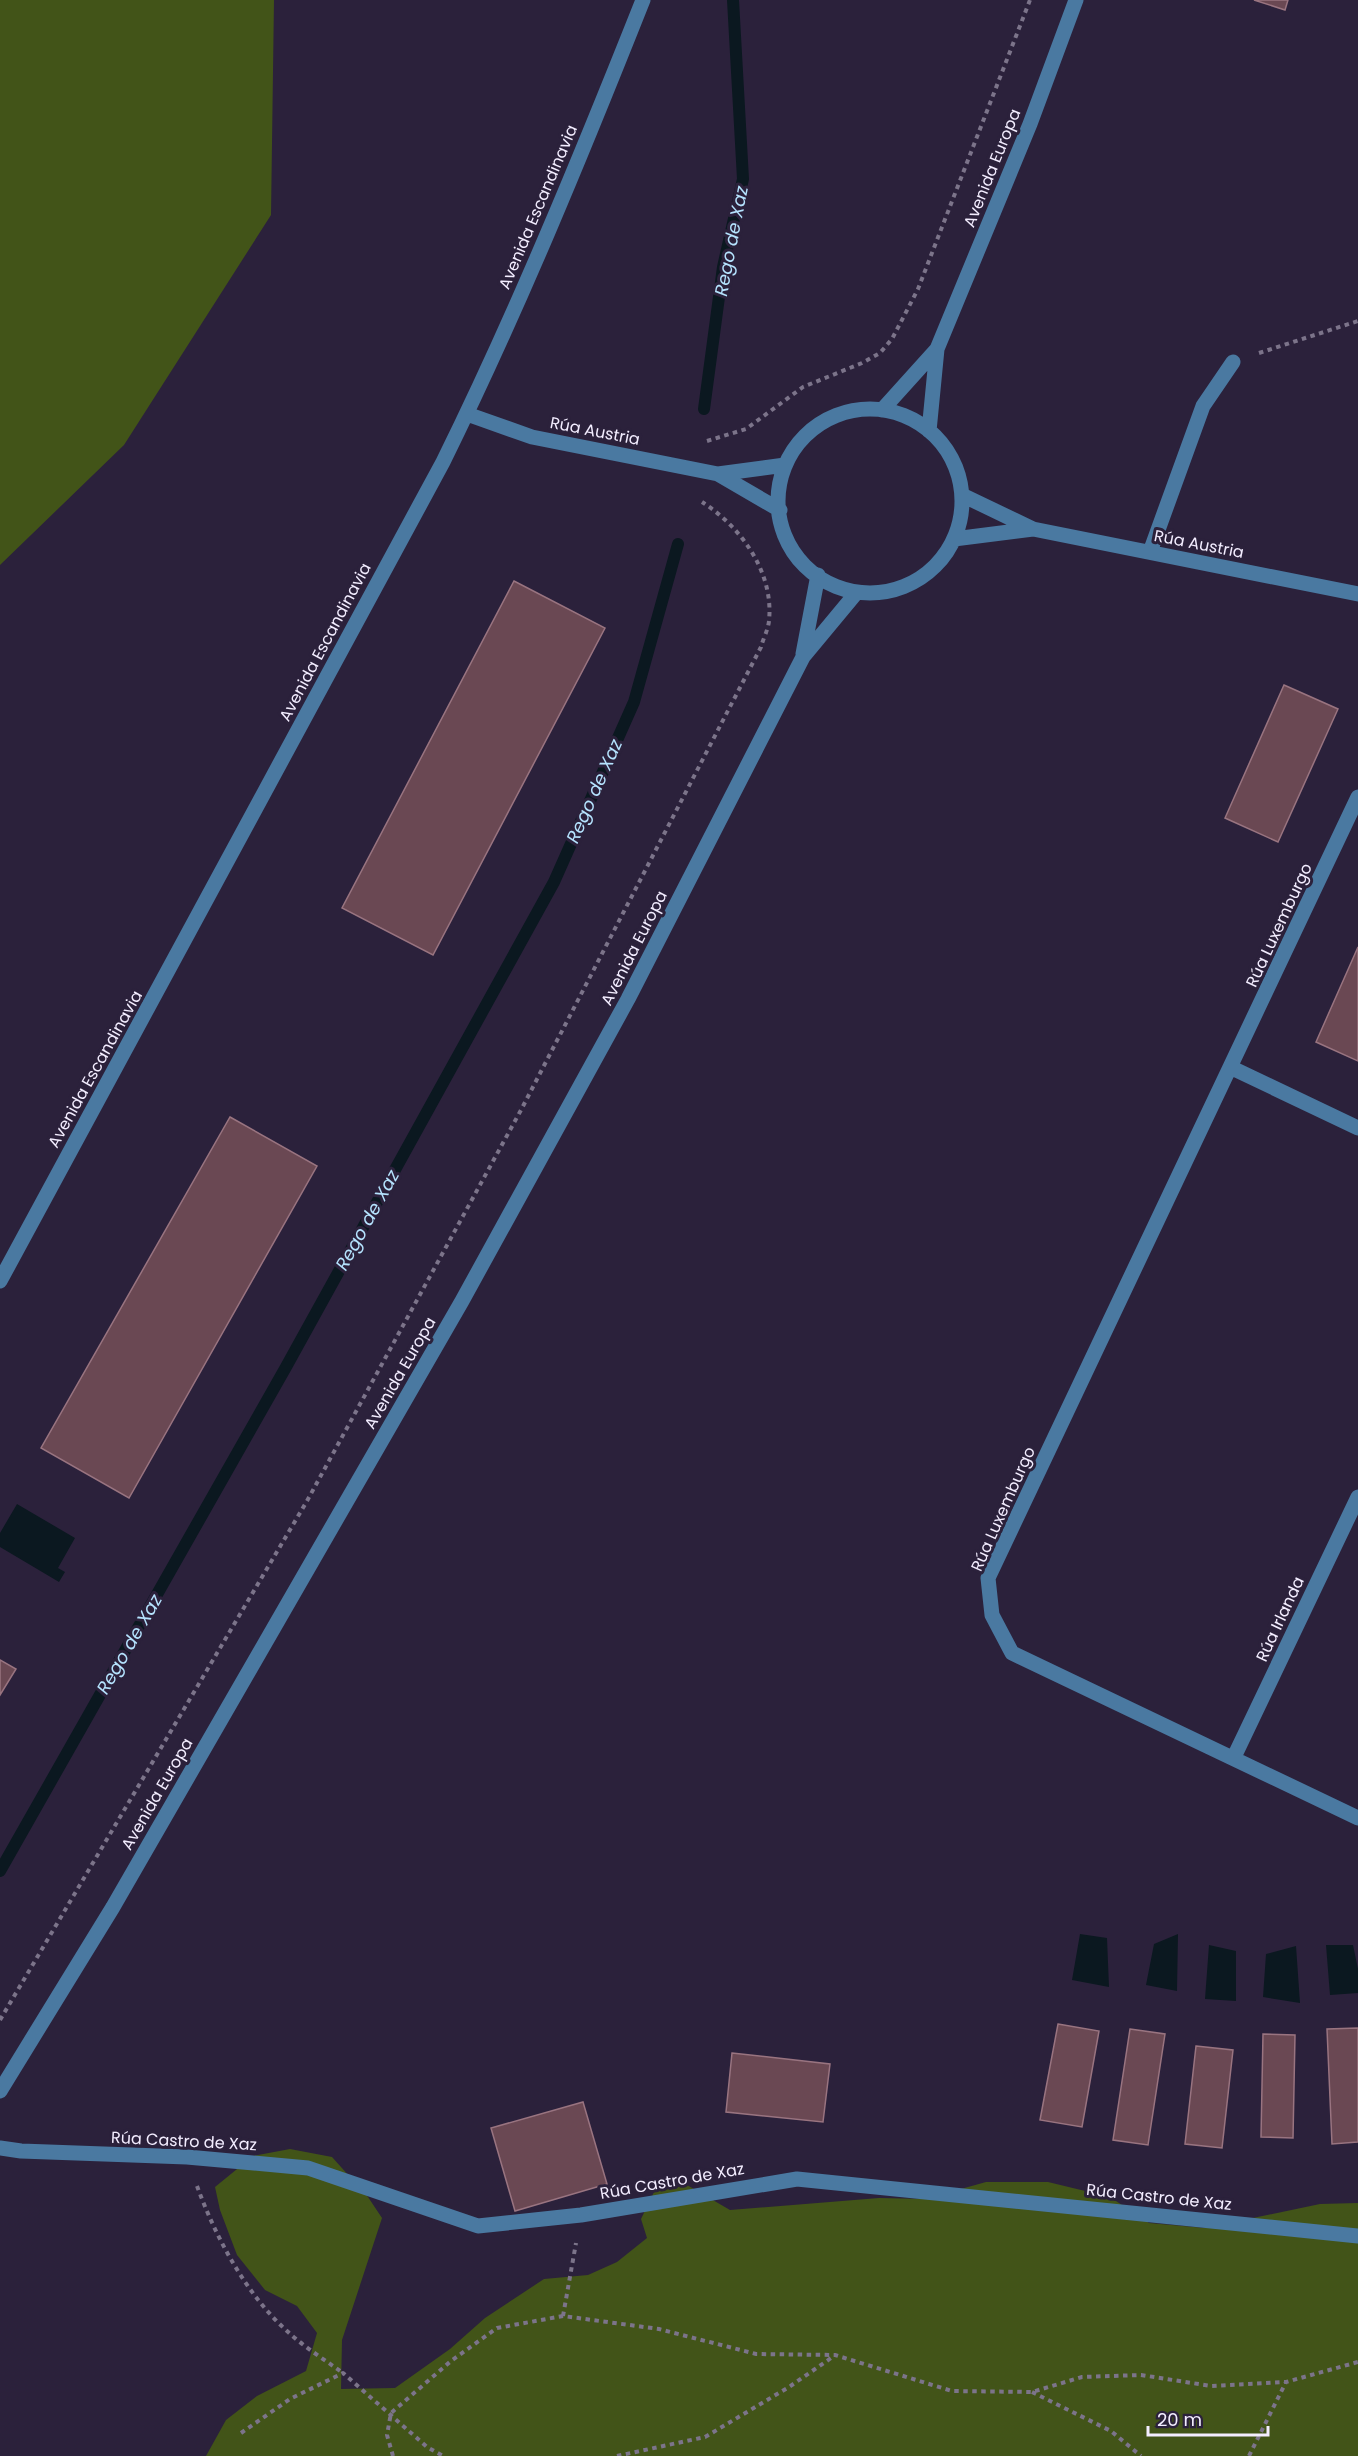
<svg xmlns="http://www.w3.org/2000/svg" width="1358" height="2456" font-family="Poppins,sans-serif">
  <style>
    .green { fill: #425418 }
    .water { fill: #0b1820 }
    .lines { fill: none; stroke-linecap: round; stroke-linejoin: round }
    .stream { stroke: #0b1820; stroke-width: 12 }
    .building { fill: #6a4853; stroke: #997480; stroke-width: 1.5 }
    .path { stroke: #7c748a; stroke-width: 4; stroke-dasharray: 4.5 4.5; stroke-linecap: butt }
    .minor { stroke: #4a79a1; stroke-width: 15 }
    .labels { text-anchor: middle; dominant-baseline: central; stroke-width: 6; stroke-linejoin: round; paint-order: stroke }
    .street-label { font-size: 16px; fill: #f3edff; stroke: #2b213b }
    .water-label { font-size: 18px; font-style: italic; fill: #b5e3fe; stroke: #2b213b }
  </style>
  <rect width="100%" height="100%" fill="#2b213b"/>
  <path class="green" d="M0,0H274L271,215L124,445L0,565Z
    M290,2149L332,2157L368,2197L382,2218L342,2340L341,2389L395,2388L450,2349L485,2318L544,2279L588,2275L617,2262L647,2238L641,2219L654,2192L687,2185L730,2210L879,2198L925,2199L986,2182H1048L1110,2197L1149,2223L1205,2228L1320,2204L1358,2203V2456H206L226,2420L257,2396L306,2371L317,2333L297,2306L265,2290L237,2255L220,2210L215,2187L253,2156Z"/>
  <path class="water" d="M17,1504L75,1538L58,1568L65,1572L59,1582L0,1547V1533Z
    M1080,1934L1107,1938L1109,1987L1072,1980Z
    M1178,1934L1177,1991L1146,1985L1154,1944Z
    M1209,1945L1236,1951V2001L1205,1999Z
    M1326,1945H1353L1358,1969V1993L1330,1995Z
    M1296,1946L1300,2003L1263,1997L1266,1954Z"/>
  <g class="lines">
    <path class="stream" d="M704,409L723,267L743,179L733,0
      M0,1871L286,1367L554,882L634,702L678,544"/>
  </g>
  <path class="building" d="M1254,0H1288L1285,10Z
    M514,581L605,628L433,955L342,908Z
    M1284,685L1338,709L1278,842L1225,818Z
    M1358,947V1061L1316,1042Z
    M230,1117L317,1166L129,1498L41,1448Z
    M0,1660L16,1669L0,1695Z
    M1058,2024L1099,2031L1082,2127L1040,2120Z
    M1358,2028V2142L1332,2144L1327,2029Z
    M1130,2029L1165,2034L1148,2145L1113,2140Z
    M1263,2034L1295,2035L1293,2138L1261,2137Z
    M1196,2046L1233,2050L1222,2148L1185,2144Z
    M732,2053L830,2064L823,2122L726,2112Z
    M583,2102L607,2184L515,2211L491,2128Z"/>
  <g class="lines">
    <path class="path" d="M1259,353L1358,321
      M707,441L746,429L803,387L862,363L880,353L892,339L918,289L1030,0
      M0,2020L307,1501L521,1110L761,647C763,639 768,630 769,621C774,572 741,527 702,502
      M197,2186C216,2238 246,2294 287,2331C304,2347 325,2360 343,2373
      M563,2316L576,2243
      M1032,2392L1111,2431L1141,2456
      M241,2433L290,2399L343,2373L427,2447L443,2456
      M393,2456L387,2435L391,2413L451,2361L497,2328L563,2316L659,2329L756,2354L835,2355L952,2391L1032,2392L1082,2377L1141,2375L1211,2386L1286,2382L1358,2362
      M617,2456L705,2437L789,2387L834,2356
      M1249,2456L1286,2382"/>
    <path class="minor" d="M778 501a92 92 0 1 1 184 0a92 92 0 1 1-184 0Z
      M882,410L937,349L1030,124L1076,0
      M467,414L532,437L718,474L785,465
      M929,431L937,349
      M718,474L780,510
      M962,495L1033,529L1358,594
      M954,539L1033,529
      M1150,552L1203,406L1233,362
      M803,654L818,575
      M1358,797L988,1578L992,1615L1012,1653L1358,1818
      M1232,1068L1358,1128
      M0,1281L443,462C517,312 581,156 643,0
      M1234,1757L1358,1497
      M0,2091L113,1907L462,1301L628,999L803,657L857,592
      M0,2148L21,2151L187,2157L308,2168L478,2226L581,2215L797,2179L1358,2236"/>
  </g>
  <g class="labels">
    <g class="street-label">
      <text transform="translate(992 168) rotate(-68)">Avenida Europa</text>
      <text transform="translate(538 207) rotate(-67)">Avenida Escandinavia</text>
      <text transform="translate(595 431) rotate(11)">Rúa Austria</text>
      <text transform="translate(1199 544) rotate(11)">Rúa Austria</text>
      <text transform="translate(325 642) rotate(-62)">Avenida Escandinavia</text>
      <text transform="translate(1279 925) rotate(-65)">Rúa Luxemburgo</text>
      <text transform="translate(634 948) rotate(-63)">Avenida Europa</text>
      <text transform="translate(95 1069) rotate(-61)">Avenida Escandinavia</text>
      <text transform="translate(400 1373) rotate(-60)">Avenida Europa</text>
      <text transform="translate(1003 1509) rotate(-66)">Rúa Luxemburgo</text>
      <text transform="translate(1280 1619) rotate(-65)">Rúa Irlanda</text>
      <text transform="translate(157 1794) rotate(-60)">Avenida Europa</text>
      <text transform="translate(184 2141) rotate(3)">Rúa Castro de Xaz</text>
      <text transform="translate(672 2181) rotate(-10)">Rúa Castro de Xaz</text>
      <text transform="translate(1159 2197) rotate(6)">Rúa Castro de Xaz</text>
    </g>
    <g class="water-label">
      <text transform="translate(731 241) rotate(-79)">Rego de Xaz</text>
      <text transform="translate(594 791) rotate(-66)">Rego de Xaz</text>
      <text transform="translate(367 1220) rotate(-61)">Rego de Xaz</text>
      <text transform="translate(129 1644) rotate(-60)">Rego de Xaz</text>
    </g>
  </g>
  <path d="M1148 2426v9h120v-9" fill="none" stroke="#f3edff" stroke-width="3"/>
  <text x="1157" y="2426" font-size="18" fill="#f3edff" stroke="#2b213b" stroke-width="4.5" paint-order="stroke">20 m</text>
</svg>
